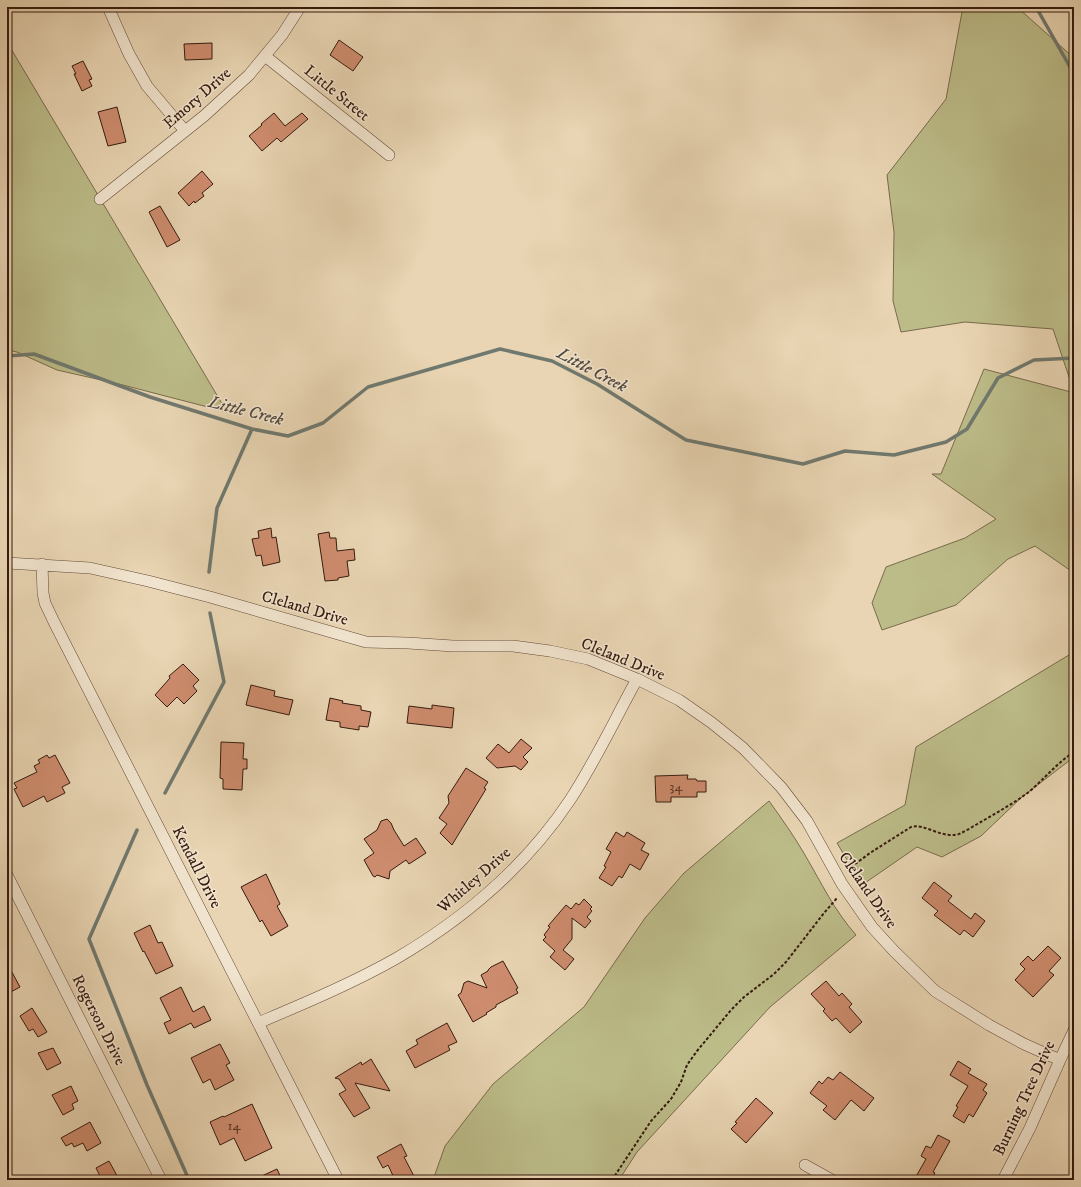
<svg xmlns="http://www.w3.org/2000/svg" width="1081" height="1187" font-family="'IM FELL DW Pica',serif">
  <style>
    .green { fill: #bcbc89; stroke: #796b4c }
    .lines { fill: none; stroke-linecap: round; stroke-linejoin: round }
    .stream { stroke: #70796f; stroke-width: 3.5 }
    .building { fill: #cf8d6f; stroke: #361a0e }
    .minor-casing { stroke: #634937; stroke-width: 12 }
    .path { stroke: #361a0e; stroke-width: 2; stroke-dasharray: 3 2; stroke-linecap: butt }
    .minor { stroke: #f1e4ce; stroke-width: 11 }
    .labels { text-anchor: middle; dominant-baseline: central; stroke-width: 3; stroke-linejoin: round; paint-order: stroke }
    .number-label { font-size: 14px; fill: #5c3726 }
    .street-label { font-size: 16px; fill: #361a0e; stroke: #f1e4ce }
    .water-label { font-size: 17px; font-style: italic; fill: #53493f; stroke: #f1e4ce }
  </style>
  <rect width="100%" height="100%" fill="#e9d5b3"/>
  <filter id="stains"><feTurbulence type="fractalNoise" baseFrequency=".005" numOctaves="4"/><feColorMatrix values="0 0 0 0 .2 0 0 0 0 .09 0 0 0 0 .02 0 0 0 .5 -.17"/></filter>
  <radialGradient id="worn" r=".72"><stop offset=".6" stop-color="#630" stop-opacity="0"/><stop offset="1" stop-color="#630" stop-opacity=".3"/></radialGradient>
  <path class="green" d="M983,7H1017L1074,58V573L1035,546L1008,559L956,605L882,630L872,603L886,567L965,538L996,519L932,474H941L984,369L1071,392V383L1053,329L965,322L901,332L893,301L894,232L887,175L946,99L962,12Z
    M7,42L227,412L119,384L57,370L17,352L7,350L8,309L7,308Z
    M1074,652V757L1022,797L981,836L942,857L917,847L862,885L837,843L905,805L916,747Z
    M769,801C782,819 794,836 805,855C822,884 834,910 856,935L770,1007L637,1152L619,1180H433L445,1146L493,1084L584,1007L645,918L684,873Z"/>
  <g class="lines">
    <path class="stream" d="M1036,7L1074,74
      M7,356L34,354L150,397L252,429L288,436L323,423L368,387L500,349L552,361L597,384L686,440L803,464L845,451L894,455L946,442L967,429L998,378L1034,360L1074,358
      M209,572L217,508L252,429
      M165,793L224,682L210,613
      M137,830L89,939L147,1085L189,1180"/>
  </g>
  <path class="building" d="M339,40L363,57L353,71L330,55Z
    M212,43V59L185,60L184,44Z
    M83,61L92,79L89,80L92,86L82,91L74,74H76L72,66Z
    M117,107L126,142L108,146L98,112Z
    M274,113L285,126L302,113L308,119L281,142L277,138L262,151L249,136L262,125L261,124Z
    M202,171L213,184L202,193L204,196L195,203L194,201L189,206L178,193Z
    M160,206L180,240L167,247L149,212Z
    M271,528L272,538L276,537L280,562L263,566L261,555L256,556L252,539L259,538L258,531Z
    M329,532L330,538H336L337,551L354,549L355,560L347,561L349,576L338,578V580L325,581L318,534Z
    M183,664L199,680L193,686L197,691L184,704L177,697L167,707L155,695L170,678L169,676Z
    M251,685L275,691L274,696L293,700L289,715L246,705Z
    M330,698L343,701L342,703L361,706V710L371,712L368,727L359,726V730L340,727V722L326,720Z
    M432,705L454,708L452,728L407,723L409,706L432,709Z
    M521,739L532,748L523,757L528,762L521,770L515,766L497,768L486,758L498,744L509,753Z
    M221,742L244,743L243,759H247V769H243L242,790L223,789V779L220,778Z
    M47,755L49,758L55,755L70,783L62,787L65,793L47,802L44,796L23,807L14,789L17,788L14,783L37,772L34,766L40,763L38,760Z
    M466,768L488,782L484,788L486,789L452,845L440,833L447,824L439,818L449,803L448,796Z
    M688,775L687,779H696L697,781H706V792H697V797H671V802H656L655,776Z
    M387,819L391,823L394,830L404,846L416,838L426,853L409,864L406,860L390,871L389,879L377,875L375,877L373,876L364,860L374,853L364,839L377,830L381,821Z
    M616,832L624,837L627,832L645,843L641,850L649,854L640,870L630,864L622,878L619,876L612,886L599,878L606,867L604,866L611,852L606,849Z
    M266,874L280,904L277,906L288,926L271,936L262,920L260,922L241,887Z
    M934,882L952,896L948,901L971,919L975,913L985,921L973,937L964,930L960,935L934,915L938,911L922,898Z
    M584,899L592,907L590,909L592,911L587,917L591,921L585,928L572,918V939L563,950L574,959L565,970L550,957L555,951L543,940L546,937L544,935L550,927L548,926L566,905L571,909L576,903L579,905Z
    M150,925L158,943L162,942L173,966L156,974L144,951L143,952L134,933Z
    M1048,946L1061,958L1049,971L1054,975L1033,997L1015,980L1025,969L1020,964L1028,956L1033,961Z
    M503,961L518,988L516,989L518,993L496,1005V1007L486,1013L487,1014L473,1022L458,995L461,993L464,983L468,981L487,988L481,975L488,971V970L491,967Z
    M7,963L20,987L7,994Z
    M826,981L839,996L842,993L852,1004L849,1007L862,1022L850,1033L836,1018L832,1021L823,1011L825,1009L811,994Z
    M181,987L193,1012L204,1006L211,1020L194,1028L191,1023L169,1034L164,1023L171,1020L160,998Z
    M32,1008L47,1032L38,1037L33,1029L29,1031L20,1016Z
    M447,1023L457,1042L448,1046L450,1050L415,1068L406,1051L418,1044L416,1040Z
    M220,1044L230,1063L226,1065L234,1080L215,1090L210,1079L203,1083L191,1058Z
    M53,1048L61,1063L47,1070L38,1053Z
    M371,1059L390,1091L355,1083L370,1108L354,1117L339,1094L346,1090L339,1079L335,1078L361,1062L362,1065Z
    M958,1061L971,1069L968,1073L987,1084L983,1090L987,1093L973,1117L969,1114L964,1123L953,1116L958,1107L956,1106L968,1086L950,1075Z
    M840,1072L874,1098L864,1111L851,1100L835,1120L823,1110L827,1106L810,1093L819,1081L822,1084L828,1077L833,1080Z
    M71,1086L78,1101L72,1104L74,1109L63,1115L52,1095Z
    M756,1098L773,1113L746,1143L731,1129L737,1123L735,1122Z
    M252,1104L272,1148L245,1161L234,1138L220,1145L210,1122L223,1116L224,1117Z
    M90,1122L101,1143L87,1151L83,1143L74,1147L72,1143L66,1146L61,1138Z
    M938,1135L950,1141L933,1172L935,1173L931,1180H914L926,1159L921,1156L926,1146L931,1148Z
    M401,1144L407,1156L404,1157L416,1180H395L388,1165L383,1168L377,1157Z
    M109,1161L115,1172L119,1180H102L96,1168Z
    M277,1169L282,1180H253Z"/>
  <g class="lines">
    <g class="minor-casing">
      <path id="minor" d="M108,7L129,54L147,86L185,131
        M265,56L389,155
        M100,199L204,116L249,75L282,35L300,7
        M7,563L90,568L148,581L210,597L366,642L408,643L453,646H513L550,651L588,659L637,679L679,700L712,723L743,748L781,787L807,821L842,884L872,927L894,951L935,991L989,1025L1024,1044L1060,1060
        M42,564L43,593L45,603L54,622L338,1180
        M7,875L161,1180
        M258,1023C305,1003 353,983 397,958C465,918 526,866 570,800C595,762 615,719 637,679
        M805,1165L832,1180
        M1003,1180L1030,1128L1060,1060L1074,1030"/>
    </g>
    <path class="path" d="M847,870L870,853L911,827C925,823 941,839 959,834C968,830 977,824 986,819C1001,810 1016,802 1030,791C1045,778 1057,763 1074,752
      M612,1180L651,1121L671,1099L681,1082L687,1065L697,1051L731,1010L744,997L774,974L786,962L824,913L837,898"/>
    <use href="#minor" class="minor"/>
  </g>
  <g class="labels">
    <g class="number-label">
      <text x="676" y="787">34</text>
      <text x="234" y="1126">14</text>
    </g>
    <g class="street-label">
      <text transform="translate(337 93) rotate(39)">Little Street</text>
      <text transform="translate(197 98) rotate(-41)">Emory Drive</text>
      <text transform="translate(305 608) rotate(16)">Cleland Drive</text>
      <text transform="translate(623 659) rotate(22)">Cleland Drive</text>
      <text transform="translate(197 867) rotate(63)">Kendall Drive</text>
      <text transform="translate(474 880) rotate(-41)">Whitley Drive</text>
      <text transform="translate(868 890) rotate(55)">Cleland Drive</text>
      <text transform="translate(99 1020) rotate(63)">Rogerson Drive</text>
      <text transform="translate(1024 1098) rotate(-65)">Burning Tree Drive</text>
    </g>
    <g class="water-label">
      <text transform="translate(592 370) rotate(28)">Little Creek</text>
      <text transform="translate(246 411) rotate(14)">Little Creek</text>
    </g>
  </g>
  <rect width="1081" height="1187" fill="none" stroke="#e9d5b3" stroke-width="24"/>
  <rect x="8" y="8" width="1065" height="1171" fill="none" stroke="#361a0e" stroke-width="2"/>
  <rect x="12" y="12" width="1057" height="1163" fill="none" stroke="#361a0e"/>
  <rect width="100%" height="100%" filter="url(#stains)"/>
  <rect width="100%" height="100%" fill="url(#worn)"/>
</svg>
